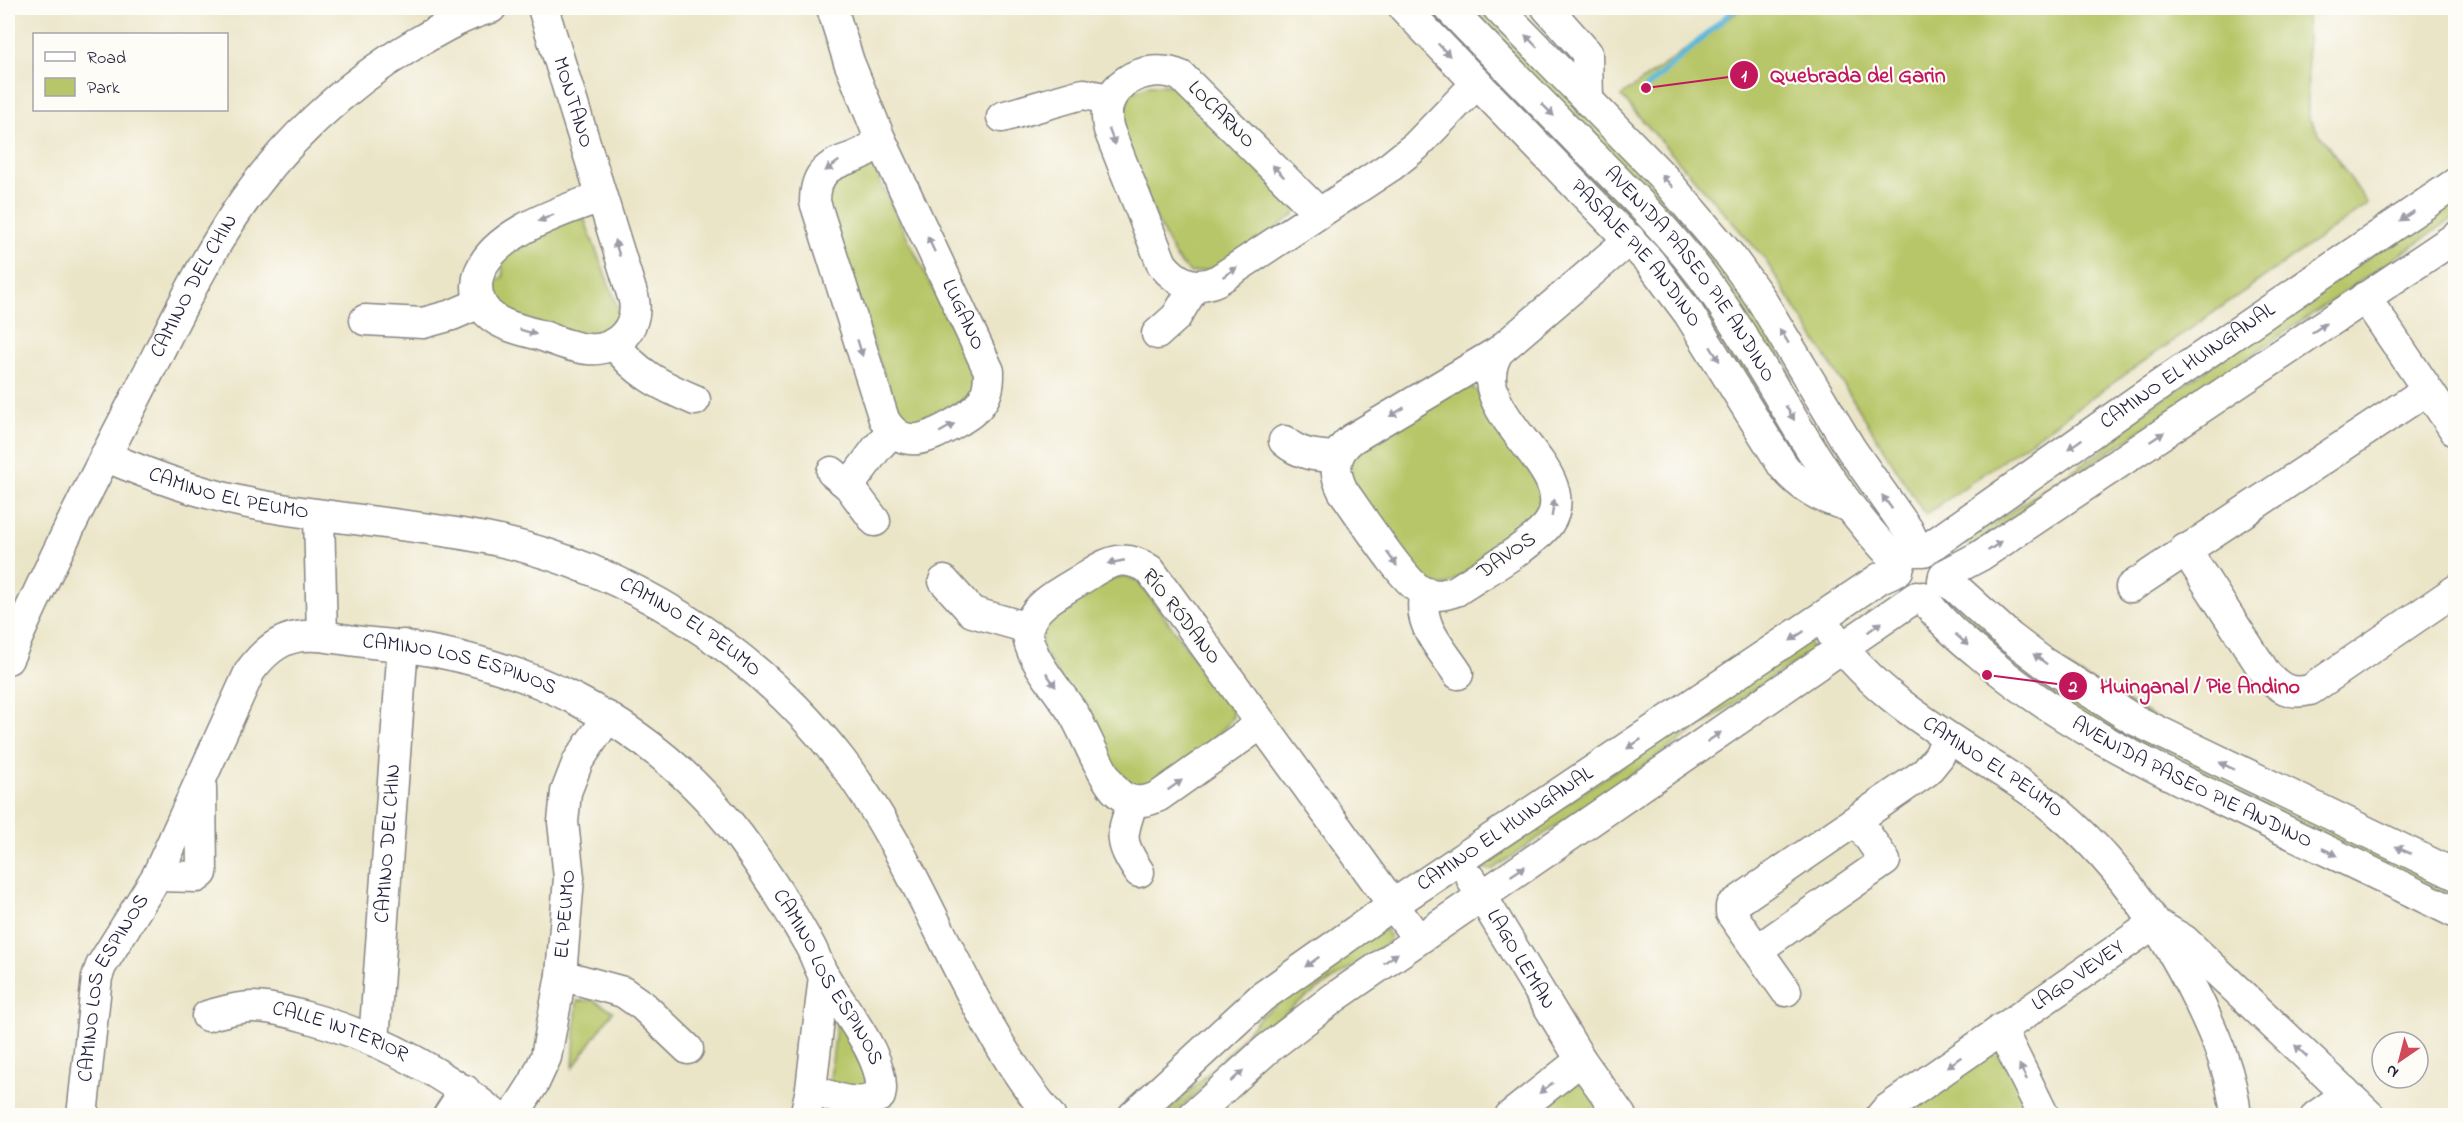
<svg xmlns="http://www.w3.org/2000/svg" width="2463" height="1123" font-family="'Indie Flower',sans-serif">
  <style>
    .green { fill: #b7c668; stroke: #6c7452; stroke-width: 1.5 }
    .lines { fill: none; stroke-linecap: round; stroke-linejoin: round }
    .stream { stroke: #5bb8d9; stroke-width: 6 }
    .minor-casing { stroke: #868482; stroke-width: 33 }
    .minor { stroke: #fff; stroke-width: 30 }
    .oneway { fill: #9c9ca7 }
    .labels { text-anchor: middle; dominant-baseline: central; stroke-width: 4.5; stroke-linejoin: round; paint-order: stroke }
    .street-label { font-size: 21px; fill: #22223b; stroke: #fdfcf7 }
    .leader { fill: none; stroke: #c2185b; stroke-width: 2 }
    .callout-dot { fill: #c2185b; stroke: #fdfcf7; stroke-width: 2 }
    .mark-label { font-size: 18px; text-anchor: middle; font-weight: bold; fill: #fff }
    .callout-label { font-size: 22px; text-anchor: middle; font-weight: bold; fill: #c2185b; stroke: #fdfcf7; stroke-width: 4.5; stroke-linejoin: round; paint-order: stroke }
  </style>
  <rect width="100%" height="100%" fill="#fdfcf7"/>
  <filter id="ink" filterUnits="userSpaceOnUse"><feTurbulence type="fractalNoise" baseFrequency=".0167" numOctaves="2"/><feDisplacementMap in="SourceGraphic" scale="12" xChannelSelector="R" yChannelSelector="G"/><feConvolveMatrix kernelMatrix="1 2 1 2 8 2 1 2 1" color-interpolation-filters="sRGB"/></filter>
  <filter id="wash" filterUnits="userSpaceOnUse"><feTurbulence type="fractalNoise" baseFrequency=".008" numOctaves="4" result="noise"/><feDisplacementMap in="SourceGraphic" scale="24" xChannelSelector="R" yChannelSelector="G"/><feGaussianBlur stdDeviation="1.35" result="paint"/><feColorMatrix in="noise" values="0 0 0 0 0 0 0 0 0 0 0 0 0 0 0 0 0 1.4 0 .05"/><feComposite in="paint" operator="in"/></filter>
  <g filter="url(#wash)">
    <rect width="100%" height="100%" fill="#ebe5c8"/>
    <path class="green" d="M1419,8H1433L1681,266L1821,483L1803,475L1716,333Z
      M1465,8H1481L1588,117L1657,184L1761,319L1794,379Z
      M1743,8H2307L2308,117L2368,204L1925,515L1764,258L1621,96Z
      M1150,85H1173L1295,208V214L1220,268L1191,273C1185,268 1179,262 1175,256C1162,233 1117,132 1120,109C1121,94 1139,90 1150,85Z
      M871,163L975,375L977,393L924,432L901,426L825,199L830,176Z
      M2455,197V217L1969,547L1965,542L2103,450L2135,419Z
      M582,213L618,308L619,326L613,331L579,337L497,309L484,288L503,277L502,260L531,236Z
      M1462,386L1470,387L1476,390L1535,475L1543,514L1448,585L1430,586L1350,485L1351,453Z
      M1106,576L1110,580C1122,574 1128,576 1139,582L1234,713C1230,730 1167,780 1149,786C1144,788 1136,787 1131,787L1119,777L1042,648V629L1045,621Z
      M1940,595L2455,888V900L2078,715L1937,603Z
      M1808,640L1812,647L1810,654L1775,675L1492,870L1484,869L1480,862Z
      M1380,928L1385,929L1390,937L1388,943L1296,1004L1172,1115L1164,1116L1229,1053L1261,1016Z
      M593,1000L613,1011L573,1068L577,1001Z
      M838,1010L863,1069L866,1080L862,1090L829,1088Z
      M2001,1049L2033,1116H1896Z
      M1579,1072L1611,1116H1524Z"/>
    <g class="lines">
      <path class="stream" d="M1646,88L1736,8"/>
    </g>
  </g>
  <g filter="url(#ink)">
    <g class="lines">
      <g class="minor-casing">
        <g id="minor">
          <path id="s1" d="M543,8L634,300C639,327 616,352 588,349C572,348 555,340 540,335C513,328 477,321 477,286C478,237 563,210 601,197"/>
          <path id="s2" d="M832,8L849,62L879,136L989,371C989,380 989,389 984,398C977,411 964,418 952,425C927,439 902,451 884,419L815,202C815,148 863,170 879,136"/>
          <path id="s3" d="M1404,8L1650,262L1689,314L1783,466C1801,488 1821,498 1848,506"/>
          <path id="s4" d="M1449,8C1493,54 1538,99 1582,145C1627,190 1673,235 1710,287C1775,378 1819,485 1900,564"/>
          <path d="M1498,8L1663,177L1731,257L1759,296L1851,449L1908,530L1918,551"/>
          <path d="M1547,8L1587,53L1588,101"/>
          <path d="M1002,117L1075,96L1084,94L1109,99"/>
          <path d="M1319,213L1181,76C1146,60 1096,86 1109,130L1162,264C1177,283 1196,291 1218,280L1391,166L1416,146L1477,83"/>
          <path d="M2365,297L2456,432"/>
          <path d="M365,320L423,323L452,315L480,303"/>
          <path d="M1157,334L1176,317L1195,286"/>
          <path d="M614,343C635,373 662,386 695,400"/>
          <path d="M1499,351C1458,413 1585,467 1549,523C1536,543 1478,576 1456,591C1445,595 1435,597 1424,592C1405,585 1358,511 1343,491C1333,471 1333,454 1352,439L1499,351L1630,239"/>
          <path d="M1284,441C1300,455 1316,456 1337,457"/>
          <path id="s5" d="M105,456C156,478 210,497 264,506C337,519 412,524 485,538C623,565 754,648 840,759C925,869 961,1009 1050,1116"/>
          <path d="M832,472L849,486L875,521"/>
          <path d="M849,486L877,448L893,431"/>
          <path d="M319,515L322,636"/>
          <path d="M2185,549L2266,674C2280,688 2289,695 2310,690L2456,590"/>
          <path id="s6" d="M1924,551L2141,398L2456,183"/>
          <path d="M1944,575L1980,556L2456,237"/>
          <path d="M1943,580L1955,587L2010,637L2044,663L2133,719L2456,875"/>
          <path d="M944,581L972,612L1028,628"/>
          <path d="M2131,587L2427,390"/>
          <path d="M1425,593C1416,624 1442,649 1458,674"/>
          <path id="s7" d="M1923,597C1937,618 1957,636 1977,652C2054,720 2146,764 2238,808C2310,843 2383,877 2456,913"/>
          <path id="s8" d="M1832,634C1880,702 1955,740 2022,785C2101,838 2157,916 2198,1000C2216,1037 2232,1074 2236,1116"/>
          <path id="s9" d="M8,659C46,572 89,487 133,403C166,339 197,271 237,211C281,145 345,85 413,45C437,31 463,15 491,8"/>
          <path d="M1261,724L1159,796C1145,803 1129,804 1117,792C1103,779 1086,735 1075,716C1062,694 1024,654 1028,629C1032,603 1069,588 1088,575C1110,560 1126,554 1150,570L1418,939"/>
          <path d="M1133,801C1121,836 1118,840 1139,872"/>
          <path d="M157,876L197,877L202,873L201,787"/>
          <path id="s10" d="M1472,880L1581,1060L1621,1116"/>
          <path d="M1757,950L1885,861L1857,820"/>
          <path d="M561,975L623,992L643,1006L688,1049"/>
          <path d="M1786,991L1731,913V906L1926,772L1939,756L1947,738"/>
          <path id="s11" d="M207,1016C222,1012 236,1007 252,1007C270,1007 289,1012 306,1017C376,1036 441,1071 497,1116"/>
          <path d="M2001,1029L2044,1116"/>
          <path id="s12" d="M374,1041L403,645"/>
          <path id="s13" d="M82,1116L97,977L101,966L157,876L250,671C287,620 318,638 372,643C517,655 651,719 740,837C765,871 788,907 809,944C815,954 818,966 824,976C841,1006 889,1062 880,1096C856,1108 835,1098 811,1089"/>
          <path d="M448,1116L465,1090"/>
          <path id="s14" d="M513,1116L534,1083L546,1057L561,975L569,878L563,822L566,792L578,761L608,717"/>
          <path d="M805,1116L811,1089L824,976"/>
          <path id="s15" d="M1133,1116L1262,997L1394,904L1880,578L1898,570"/>
          <path d="M1193,1116L1266,1050L1335,997L1916,597"/>
          <path d="M1510,1116L1581,1060"/>
          <path id="s16" d="M1881,1116L1886,1110L2155,923L2184,940L2370,1116"/>
          <path d="M2316,1116L2333,1104L2344,1091"/>
        </g>
      </g>
      <use href="#minor" class="minor"/>
    </g>
    <defs><path id="oneway-solid" d="M-6-.8H1V-3.2L6.5 0L1 3.2V.8H-6Z" transform="scale(1.5)"/></defs>
    <g class="oneway">
      <use href="#oneway-solid" transform="translate(1531 41) rotate(-134)"/>
      <use href="#oneway-solid" transform="translate(1444 50) rotate(46)"/>
      <use href="#oneway-solid" transform="translate(1548 110) rotate(45)"/>
      <use href="#oneway-solid" transform="translate(1112 137) rotate(69)"/>
      <use href="#oneway-solid" transform="translate(832 166) rotate(144)"/>
      <use href="#oneway-solid" transform="translate(1278 171) rotate(-135)"/>
      <use href="#oneway-solid" transform="translate(1667 181) rotate(-133)"/>
      <use href="#oneway-solid" transform="translate(2407 216) rotate(146)"/>
      <use href="#oneway-solid" transform="translate(546 218) rotate(156)"/>
      <use href="#oneway-solid" transform="translate(931 244) rotate(-115)"/>
      <use href="#oneway-solid" transform="translate(617 248) rotate(-108)"/>
      <use href="#oneway-solid" transform="translate(1230 272) rotate(-34)"/>
      <use href="#oneway-solid" transform="translate(2319 328) rotate(-34)"/>
      <use href="#oneway-solid" transform="translate(528 332) rotate(17)"/>
      <use href="#oneway-solid" transform="translate(1784 336) rotate(-122)"/>
      <use href="#oneway-solid" transform="translate(860 348) rotate(73)"/>
      <use href="#oneway-solid" transform="translate(1715 354) rotate(58)"/>
      <use href="#oneway-solid" transform="translate(1397 412) rotate(149)"/>
      <use href="#oneway-solid" transform="translate(1790 413) rotate(59)"/>
      <use href="#oneway-solid" transform="translate(947 428) rotate(-30)"/>
      <use href="#oneway-solid" transform="translate(2157 437) rotate(-34)"/>
      <use href="#oneway-solid" transform="translate(2075 444) rotate(145)"/>
      <use href="#oneway-solid" transform="translate(1887 502) rotate(-126)"/>
      <use href="#oneway-solid" transform="translate(1553 508) rotate(-82)"/>
      <use href="#oneway-solid" transform="translate(1995 546) rotate(-34)"/>
      <use href="#oneway-solid" transform="translate(1392 559) rotate(54)"/>
      <use href="#oneway-solid" transform="translate(1116 562) rotate(169)"/>
      <use href="#oneway-solid" transform="translate(1875 627) rotate(-35)"/>
      <use href="#oneway-solid" transform="translate(1797 636) rotate(146)"/>
      <use href="#oneway-solid" transform="translate(1962 640) rotate(42)"/>
      <use href="#oneway-solid" transform="translate(2040 659) rotate(-143)"/>
      <use href="#oneway-solid" transform="translate(1051 680) rotate(56)"/>
      <use href="#oneway-solid" transform="translate(1714 737) rotate(-34)"/>
      <use href="#oneway-solid" transform="translate(1634 744) rotate(146)"/>
      <use href="#oneway-solid" transform="translate(2227 766) rotate(-154)"/>
      <use href="#oneway-solid" transform="translate(1175 785) rotate(-35)"/>
      <use href="#oneway-solid" transform="translate(2403 850) rotate(-154)"/>
      <use href="#oneway-solid" transform="translate(2330 852) rotate(26)"/>
      <use href="#oneway-solid" transform="translate(1518 871) rotate(-34)"/>
      <use href="#oneway-solid" transform="translate(1391 958) rotate(-35)"/>
      <use href="#oneway-solid" transform="translate(1312 962) rotate(145)"/>
      <use href="#oneway-solid" transform="translate(2301 1051) rotate(-137)"/>
      <use href="#oneway-solid" transform="translate(1954 1062) rotate(145)"/>
      <use href="#oneway-solid" transform="translate(2023 1072) rotate(-116)"/>
      <use href="#oneway-solid" transform="translate(1237 1076) rotate(-42)"/>
      <use href="#oneway-solid" transform="translate(1546 1088) rotate(142)"/>
    </g>
  </g>
  <g class="labels">
    <g class="street-label">
      <text stroke="none"><textPath href="#s1" startOffset="99">MONTANO</textPath></text>
      <text transform="translate(1221 115) rotate(45)">LOCARNO</text>
      <text stroke="none"><textPath href="#s3" startOffset="338">PASAJE PIE ANDINO</textPath></text>
      <text stroke="none"><textPath href="#s4" startOffset="360">AVENIDA PASEO PIE ANDINO</textPath></text>
      <text stroke="none"><textPath href="#s9" startOffset="417">CAMINO DEL CHIN</textPath></text>
      <text stroke="none"><textPath href="#s2" startOffset="334">LUGANO</textPath></text>
      <text stroke="none"><textPath href="#s6" startOffset="322">CAMINO EL HUINGANAL</textPath></text>
      <text stroke="none"><textPath href="#s5" startOffset="130">CAMINO EL PEUMO</textPath></text>
      <text transform="translate(1507 556) rotate(-35)">DAVOS</text>
      <text transform="translate(1181 617) rotate(52)">RÍO RÓDANO</text>
      <text stroke="none"><textPath href="#s5" startOffset="616">CAMINO EL PEUMO</textPath></text>
      <text stroke="none"><textPath href="#s13" startOffset="708">CAMINO LOS ESPINOS</textPath></text>
      <text stroke="none"><textPath href="#s8" startOffset="210">CAMINO EL PEUMO</textPath></text>
      <text stroke="none"><textPath href="#s7" startOffset="330">AVENIDA PASEO PIE ANDINO</textPath></text>
      <text stroke="none"><textPath href="#s15" startOffset="471">CAMINO EL HUINGANAL</textPath></text>
      <text stroke="none"><textPath href="#s12" startOffset="198">CAMINO DEL CHIN</textPath></text>
      <text stroke="none"><textPath href="#s14" startOffset="212">EL PEUMO</textPath></text>
      <text stroke="none"><textPath href="#s10" startOffset="93">LAGO LEMAN</textPath></text>
      <text stroke="none"><textPath href="#s16" startOffset="242">LAGO VEVEY</textPath></text>
      <text stroke="none"><textPath href="#s13" startOffset="1212">CAMINO LOS ESPINOS</textPath></text>
      <text stroke="none"><textPath href="#s13" startOffset="134">CAMINO LOS ESPINOS</textPath></text>
      <text stroke="none"><textPath href="#s11" startOffset="138">CALLE INTERIOR</textPath></text>
    </g>
  </g>
  <path class="leader" d="M1646 88L1744 75M1987 675L2073 686"/>
  <g class="callout-dot">
    <circle cx="1646" cy="88" r="6"/>
    <circle cx="1987" cy="675" r="6"/>
    <circle cx="1744" cy="75" r="15"/>
    <circle cx="2073" cy="686" r="15"/>
  </g>
  <g class="mark-label">
    <text x="1744" y="81">1</text>
    <text x="2073" y="692">2</text>
  </g>
  <g class="callout-label">
    <text x="1858" y="82">Quebrada del Garin</text>
    <text x="2200" y="693">Huinganal / Pie Andino</text>
  </g>
  <rect width="2463" height="1123" fill="none" stroke="#fdfcf7" stroke-width="30"/>
  <rect x="33" y="33" width="195" height="78" fill="#fdfcf7" stroke="#a5a5ac" stroke-width="1.5"/>
  <rect x="45" y="52" width="30" height="9" fill="#ffffff" stroke="#a5a5ac" stroke-width="1.5"/>
  <text x="87" y="63" font-size="18" fill="#22223b">Road</text>
  <rect x="45" y="78" width="30" height="18" fill="#b7c668" stroke="#a5a5ac" stroke-width="1.5"/>
  <text x="87" y="93" font-size="18" fill="#22223b">Park</text>
  <g transform="translate(2400 1060) rotate(215)"><circle r="28" fill="#fdfcf7" stroke="#a5a5ac" stroke-width="1.5"/>
  <path d="M0-4.5L10 22L0 15L-10 22Z" fill="#d1495b"/>
  <text y="-9" font-size="16" font-weight="bold" text-anchor="middle" fill="#22223b">N</text>
  </g>
</svg>
